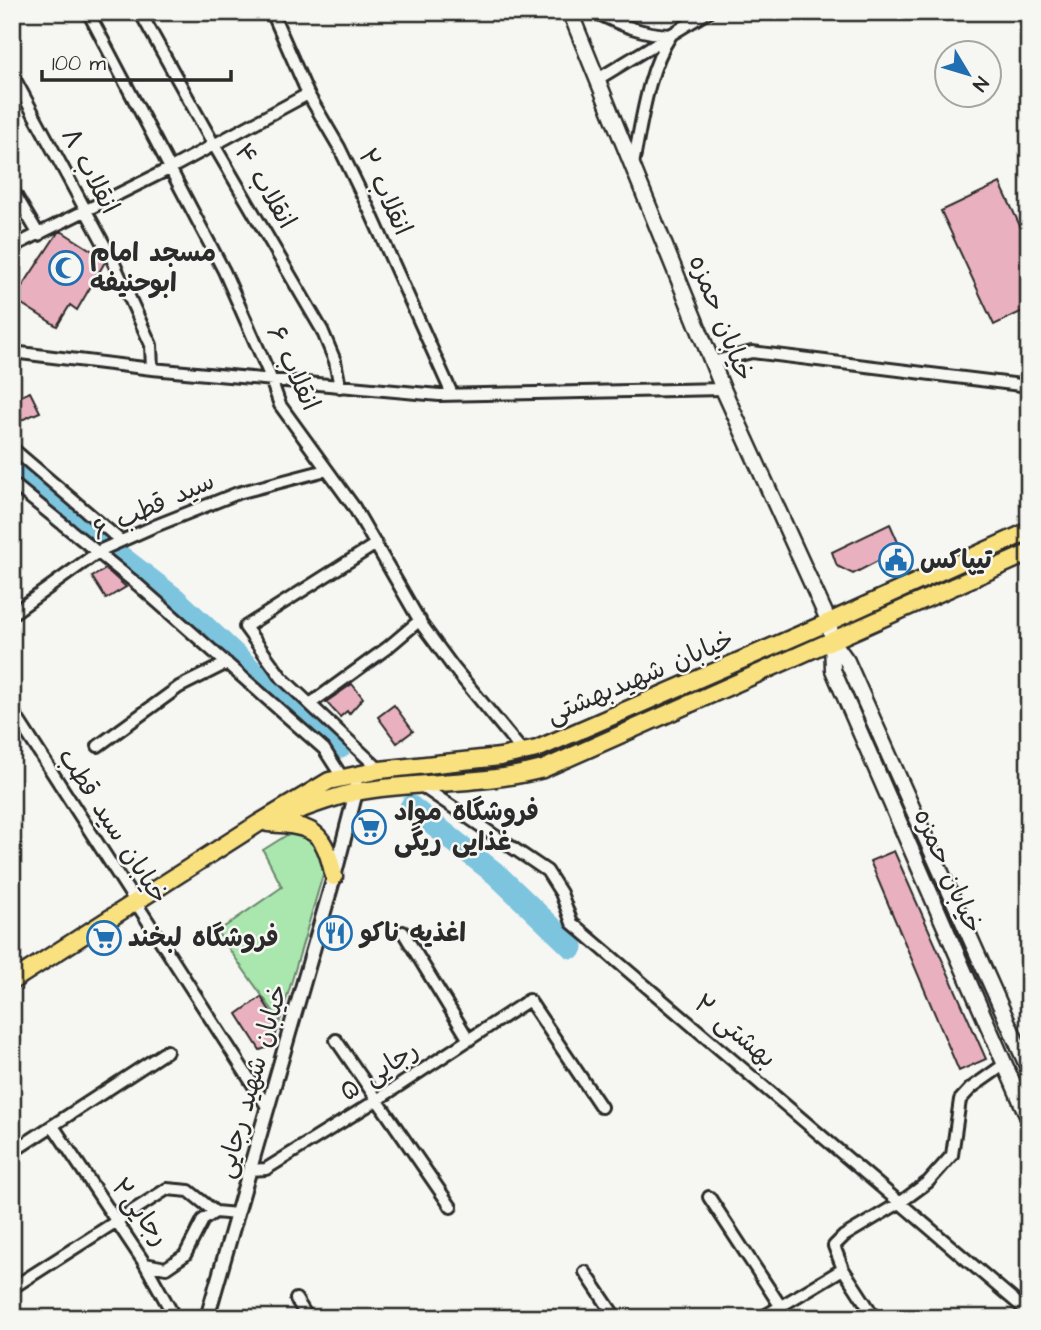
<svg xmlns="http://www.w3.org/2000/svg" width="1041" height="1330" font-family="'Architects Daughter','Playpen Sans Arabic',sans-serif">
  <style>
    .green { fill: #aae7ae; stroke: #6a896c; stroke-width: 2 }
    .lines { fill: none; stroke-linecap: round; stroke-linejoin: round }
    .river { stroke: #7dc4de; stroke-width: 23 }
    .building { fill: #e9b0c0; stroke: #2b2b2b; stroke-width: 2 }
    .minor-casing { stroke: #2b2b2b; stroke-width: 16 }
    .tertiary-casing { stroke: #2b2b2b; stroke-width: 18 }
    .secondary-casing { stroke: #2b2b2b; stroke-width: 19 }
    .primary-casing { stroke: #2b2b2b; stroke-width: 21 }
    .minor { stroke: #f6f6f2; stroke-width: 10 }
    .tertiary { stroke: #f6f6f2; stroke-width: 12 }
    .secondary { stroke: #f6f6f2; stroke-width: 14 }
    .primary { stroke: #fae180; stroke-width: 16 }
    .labels { text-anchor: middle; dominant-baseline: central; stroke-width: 5; stroke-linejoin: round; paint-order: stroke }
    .street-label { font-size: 26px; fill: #2b2b2b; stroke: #f6f6f2 }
    .poi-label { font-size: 26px; font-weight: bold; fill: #2b2b2b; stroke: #f6f6f2; text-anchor: start }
  </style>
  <rect width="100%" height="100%" fill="#f6f6f2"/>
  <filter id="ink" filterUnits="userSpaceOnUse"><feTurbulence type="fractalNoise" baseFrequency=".0143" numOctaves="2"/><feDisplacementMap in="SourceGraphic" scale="14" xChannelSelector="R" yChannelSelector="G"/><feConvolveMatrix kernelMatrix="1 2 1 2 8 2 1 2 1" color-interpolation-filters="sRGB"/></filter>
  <g filter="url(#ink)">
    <path class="green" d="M298,834C316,843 325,850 324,871L280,1021L217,932L282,887L263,850L287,835Z"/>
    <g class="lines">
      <path class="river" d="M12,468L99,540
        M117,554L174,598L278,695L340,747
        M411,807L496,874L572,947"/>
    </g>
    <path class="building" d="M1000,183L1029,245V308L994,325L941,211Z
      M61,231L102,257L105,262L77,310L70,305L57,326L14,299L57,234Z
      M30,392L40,412L12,424V400Z
      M890,524L901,549L853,574L837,566L832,552Z
      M106,569L126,587L106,599L92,577Z
      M352,684L363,698L349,714L347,711L340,717L326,702Z
      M394,705L413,731L397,743L378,717Z
      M894,851L986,1059L959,1071L870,861Z
      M261,997L279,1025L272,1046L260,1050L237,1014Z"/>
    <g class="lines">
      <g class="minor-casing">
        <path id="minor" d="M88,12L224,271L268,371L280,405L354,507L422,625L453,667L523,752
          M140,12L214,145L322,330L335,361L340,387
          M272,12L308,94L339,147L369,209L452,394
          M595,12C621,25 642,34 671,35C647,71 642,122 633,164
          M12,74L112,259L151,345L152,369
          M598,79L708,12
          M12,189L39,235
          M12,247L171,168L308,94
          M12,352L152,369L439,395L723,389
          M712,362L752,352L1029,386
          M12,448L121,541
          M12,483L138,585L324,749L342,777
          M376,544L245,627L282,678L380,770
          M12,614L101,550L155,526L238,493L326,470
          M310,704L387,648L420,620
          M12,710L268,1108
          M98,746L179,687L227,663
          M420,785L547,871L561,893L572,923L1029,1313
          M403,932L469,1040
          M336,1040L451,1207
          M53,1126L145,1264L166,1268L185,1255L203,1220L215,1212L237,1214
          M12,1152L167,1051
          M250,1170L266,1169L377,1100L529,1000L601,1107
          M709,1197L781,1307
          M145,1264L175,1318
          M585,1272L616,1318
          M12,1288L167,1189L189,1191L215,1212
          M296,1299L308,1318
          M761,1318L843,1269
          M875,1318L843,1269L834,1246L844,1236L901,1202L928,1182L952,1155L960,1100L971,1088L1005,1064"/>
      </g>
      <g class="tertiary-casing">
        <path id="tertiary" d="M207,1318L334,877L356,792V785"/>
      </g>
      <g class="secondary-casing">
        <path id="secondary" d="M570,12L723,389L829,622L832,640L833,670L1029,1120
          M832,640L847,661L1029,1070"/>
      </g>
      <g class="primary-casing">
        <path id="primary" d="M285,815C308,807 332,797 356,792C419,780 479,786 543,769L1029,553
          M268,823C314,826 324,830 334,877
          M12,981L259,823L329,781L380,770L500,757L537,749L829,622L1029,531"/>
      </g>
      <use href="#minor" class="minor"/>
      <use href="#tertiary" class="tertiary"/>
      <use href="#secondary" class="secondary"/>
      <use href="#primary" class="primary"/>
    </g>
  </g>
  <defs>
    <g id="mosque-ring" transform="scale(1.75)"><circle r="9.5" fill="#f6f6f2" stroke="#1f6fb2" stroke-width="1.5"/><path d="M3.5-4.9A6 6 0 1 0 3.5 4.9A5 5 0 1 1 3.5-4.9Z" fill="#1f6fb2"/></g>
    <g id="civic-ring" transform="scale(1.75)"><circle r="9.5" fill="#f6f6f2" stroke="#1f6fb2" stroke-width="1.5"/><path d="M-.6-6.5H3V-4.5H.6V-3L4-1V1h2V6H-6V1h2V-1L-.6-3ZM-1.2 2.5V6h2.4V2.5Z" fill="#1f6fb2"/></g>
    <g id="supermarket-ring" transform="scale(1.75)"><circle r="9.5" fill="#f6f6f2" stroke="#1f6fb2" stroke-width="1.5"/><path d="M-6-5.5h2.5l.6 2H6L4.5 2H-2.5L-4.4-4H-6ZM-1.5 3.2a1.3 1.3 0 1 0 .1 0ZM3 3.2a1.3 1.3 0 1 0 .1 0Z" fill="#1f6fb2"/></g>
    <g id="restaurant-ring" transform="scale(1.75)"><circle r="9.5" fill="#f6f6f2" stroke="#1f6fb2" stroke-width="1.5"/><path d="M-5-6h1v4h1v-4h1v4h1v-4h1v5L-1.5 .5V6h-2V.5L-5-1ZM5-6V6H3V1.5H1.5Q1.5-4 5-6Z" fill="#1f6fb2"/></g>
  </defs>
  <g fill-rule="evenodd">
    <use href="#mosque-ring" x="66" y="268"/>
    <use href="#civic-ring" x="896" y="560"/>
    <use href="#supermarket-ring" x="369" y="827"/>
    <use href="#restaurant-ring" x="335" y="933"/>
    <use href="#supermarket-ring" x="104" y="938"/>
  </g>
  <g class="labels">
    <g class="street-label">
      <text transform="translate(90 171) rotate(62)">انقلاب ۸</text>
      <text transform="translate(265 186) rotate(59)">انقلاب ۴</text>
      <text transform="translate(385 192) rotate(65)">انقلاب ۲</text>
      <text transform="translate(721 318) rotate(68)">خیابان حمزه</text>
      <text transform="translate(293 368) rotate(65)">انقلاب ۶</text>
      <text transform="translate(153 506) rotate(-24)">سید قطب ۶</text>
      <text transform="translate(640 677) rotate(-23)">خیابان شهیدبهشتی</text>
      <text transform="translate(113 826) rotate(57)">خیابان سید قطب</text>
      <text transform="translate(948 871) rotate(66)">خیابان حمزه</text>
      <text transform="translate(735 1031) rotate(40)">بهشتی ۲</text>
      <text transform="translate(379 1071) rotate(-33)">رجایی ۵</text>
      <text transform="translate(252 1081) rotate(-74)">خیابان شهید رجایی</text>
      <text transform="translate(140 1212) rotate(53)">رجایی۲</text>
    </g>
    <g class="poi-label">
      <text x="90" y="253">مسجد امام<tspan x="90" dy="30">ابوحنیفه</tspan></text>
      <text x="920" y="560">تیپاکس</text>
      <text x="394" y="812">فروشگاه مواد<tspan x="394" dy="30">غذایی ریگی</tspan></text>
      <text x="360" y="933">اغذیه ناکو</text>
      <text x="128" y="938">فروشگاه لبخند</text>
    </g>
  </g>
  <rect width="1041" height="1330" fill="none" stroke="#f6f6f2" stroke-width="42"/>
  <rect x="21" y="21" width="999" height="1288" fill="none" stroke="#2b2b2b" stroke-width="2.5" filter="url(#ink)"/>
  <g transform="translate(968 74) rotate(128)"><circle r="33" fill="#f6f6f2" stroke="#a5a5a2" stroke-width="2"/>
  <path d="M0-5L12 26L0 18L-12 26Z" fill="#1f6fb2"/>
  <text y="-10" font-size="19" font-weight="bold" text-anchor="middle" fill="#2b2b2b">N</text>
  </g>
  <path d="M42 70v10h189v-10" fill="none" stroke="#2b2b2b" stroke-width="3.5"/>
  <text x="52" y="70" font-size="21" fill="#2b2b2b" stroke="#f6f6f2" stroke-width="5" paint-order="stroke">100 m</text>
</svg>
